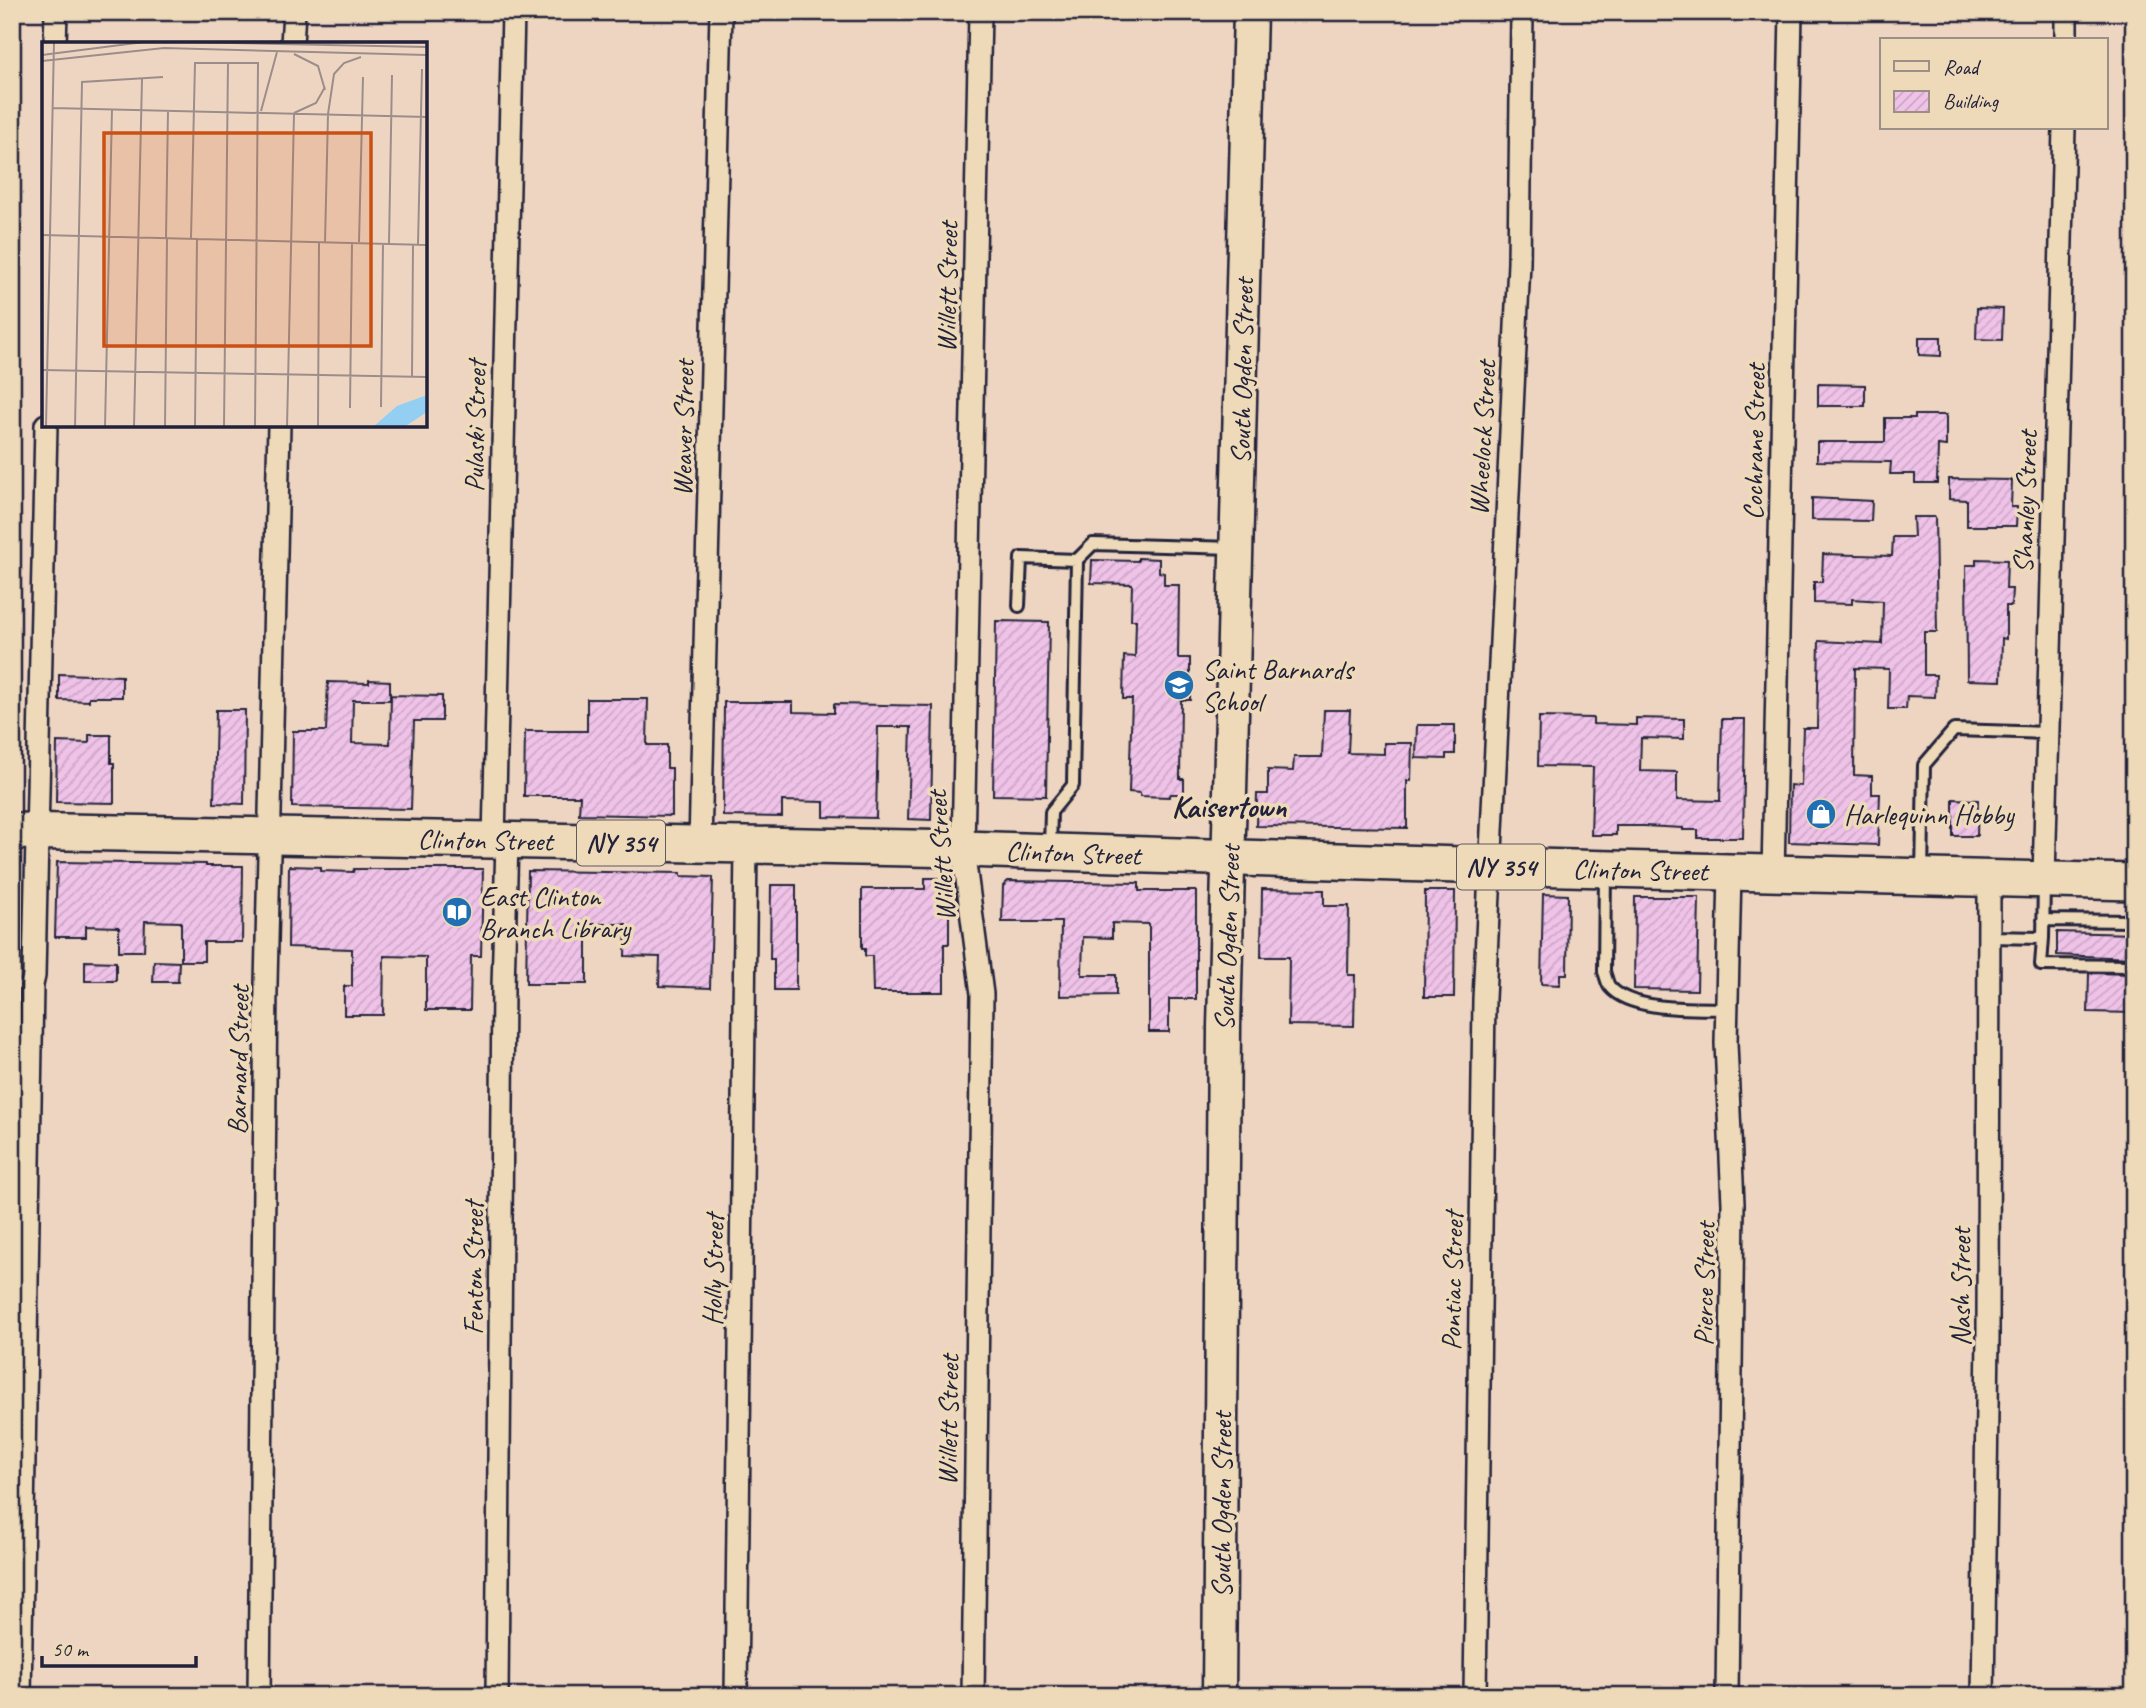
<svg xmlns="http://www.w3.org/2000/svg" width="2146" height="1708" font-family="Caveat,sans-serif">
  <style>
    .building { fill: url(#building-hatch); stroke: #22223b; stroke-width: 2 }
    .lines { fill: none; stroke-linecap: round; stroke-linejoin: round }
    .lane-casing { stroke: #22223b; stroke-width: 16 }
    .street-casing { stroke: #22223b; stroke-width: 26 }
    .secondary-casing { stroke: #22223b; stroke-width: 37 }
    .primary-casing { stroke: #22223b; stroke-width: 40 }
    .lane { stroke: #eedab8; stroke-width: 10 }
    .street { stroke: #eedab8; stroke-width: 21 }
    .secondary { stroke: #eedab8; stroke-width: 32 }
    .primary { stroke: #eedab8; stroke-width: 35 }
    .labels { text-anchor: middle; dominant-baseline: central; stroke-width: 7; stroke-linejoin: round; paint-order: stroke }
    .shield { fill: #eedab8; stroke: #5f5960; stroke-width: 2 }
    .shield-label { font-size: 26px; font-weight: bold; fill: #22223b }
    .street-label { font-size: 28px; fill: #22223b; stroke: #eedab8 }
    .poi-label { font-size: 28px; fill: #22223b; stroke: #eedab8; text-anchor: start }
    .neighbourhood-label { font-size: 30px; font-weight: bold; fill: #22223b; stroke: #eedab8 }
    .inset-road { fill: none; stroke: #9c8d8b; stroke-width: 2 }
    .view { fill: #ca5113; fill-opacity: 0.15; stroke: #ca5113; stroke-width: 3.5 }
    .inset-edge { fill: none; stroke: #22223b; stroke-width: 3.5 }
  </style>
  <defs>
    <pattern id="building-hatch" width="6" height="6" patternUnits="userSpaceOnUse" patternTransform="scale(1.75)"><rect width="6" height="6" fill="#efc2e7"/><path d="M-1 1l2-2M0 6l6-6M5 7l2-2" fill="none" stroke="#cda6c7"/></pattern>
  </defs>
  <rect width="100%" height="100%" fill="#eed5c1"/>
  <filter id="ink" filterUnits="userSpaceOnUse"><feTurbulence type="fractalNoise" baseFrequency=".0143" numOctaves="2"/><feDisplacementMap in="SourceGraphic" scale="14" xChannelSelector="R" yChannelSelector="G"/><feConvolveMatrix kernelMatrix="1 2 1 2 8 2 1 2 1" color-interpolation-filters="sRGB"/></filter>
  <g filter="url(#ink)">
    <path class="building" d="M1977,308L2003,309L2002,340L1976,339Z
      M1919,337H1941V356L1919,355Z
      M1818,384L1865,385V406H1818Z
      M1915,415H1946V446L1938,445L1937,483H1915V474H1890L1891,462L1817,461V442H1885V418H1915Z
      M1949,479L2012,480L2011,507H2017L2016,526H1967V500L1949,499Z
      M1812,498L1872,501L1871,521L1812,520Z
      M1913,517H1935L1937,632H1924V675H1936L1935,697L1907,696L1906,709H1888L1889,669L1855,668L1854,775L1872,776V794H1880L1878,845L1789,842L1790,785L1801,786L1803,728H1817L1819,641L1882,644L1883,601L1852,599V604L1814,603V582H1822L1823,554L1892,556L1893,537H1914Z
      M1138,558L1159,559V572L1164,573V585H1179L1178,658H1190V700H1181L1180,779H1184V794H1171L1169,797L1140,796V793L1129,792L1132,699H1123L1124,656L1135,657L1136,620H1131L1132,584L1091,583L1092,560L1138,561Z
      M1976,559L2007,560L2006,589H2012L2011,606H2006V639L2002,638L2001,681L1967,680L1966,565H1976Z
      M996,621L1049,622L1046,796L993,795Z
      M59,674L122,676V697H89V701L59,700Z
      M369,680L390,681V700H353L352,743L390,744L391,695L442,696V721H414L411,809L292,807L293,731H326L328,682L369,683Z
      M587,699H648L647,745H667V768H672V816L579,814L580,796H524L525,731H587Z
      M724,702H793V712L834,713V704L933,706L931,820L908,819L911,727H878L876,818L824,817V802L782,801V817L723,816Z
      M216,710H245L244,804L214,803Z
      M1324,710H1350L1348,753L1384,754V743H1412L1411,781H1407V828L1256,826L1257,794H1268V770L1293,771L1294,757H1322Z
      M1539,717L1593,718V724L1636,725V718L1684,719V739L1641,738L1640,771L1677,772V800L1720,801L1722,719H1745L1743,838H1698V830H1683V828L1644,826H1616V835H1591L1593,767L1538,766Z
      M1417,725H1455V754H1446V759L1416,758Z
      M89,735H111V763H114V803L56,802L57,742L89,743Z
      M1953,799L1978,800L1977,836H1953Z
      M57,862L206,864V866H243L242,942H204V961H181V922L145,921L144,951H119V927L86,926V937H55Z
      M289,866L321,867V871L353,872L354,869H483L481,956H471L470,1010H426V957L384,956L383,1015H344V986H352V949L288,947Z
      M528,871L681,873V876L713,877L710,988L659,986L660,957L625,956L626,924H591V937L587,936V984H526Z
      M925,878H954L957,908H949V944H944V992H873L872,956H865V949H862V889H925Z
      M1008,881L1139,883V891H1196V999H1169V1032H1149V924L1112,923V938L1083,937L1082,975H1116V995L1060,996L1061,922H1002L1003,886Z
      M771,885H796V990H774V959H770Z
      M1262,889L1324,890V906H1349L1348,975H1355L1354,1026L1288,1025L1289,957H1261Z
      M1425,891H1455L1454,997H1424Z
      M1543,894L1568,895L1567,974H1560V985L1541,984Z
      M1635,897H1699L1697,990L1634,989Z
      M2057,932L2134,934V958L2057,955Z
      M85,961L116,962V981H85Z
      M154,961L179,962L178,982H153Z
      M2089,973L2134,974V1013L2088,1012Z"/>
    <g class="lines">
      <g class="lane-casing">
        <path id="lane" d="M1019,606L1021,558L1077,560
          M1050,848L1051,812L1073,785L1077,560L1093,544L1234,548
          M1605,872L1604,972C1606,976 1607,984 1610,987C1631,1012 1697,1008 1727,1009
          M1922,874L1924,765L1954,730L2047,733
          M2043,920L2134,921
          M1989,937L2043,938L2044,883
          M2043,938L2041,965L2134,966"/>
      </g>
      <g class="street-casing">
        <path id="street" d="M2066,40V12
          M55,44L56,12
          M292,44L294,12
          M494,840L513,12
          M700,844L721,12
          M1773,874L1791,12
          M2044,878L2064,128
          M20,1696L32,985L34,976L46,425
          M259,1696L266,984L279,425
          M497,1696L503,987L507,841
          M736,1696L746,845
          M973,1696L982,994L963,849L980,12
          M1475,1696L1484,999L1519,263L1522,12
          M1727,1696L1733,1204L1726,1043L1730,872
          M1983,1696L1988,1336L1989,878"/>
      </g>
      <g class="secondary-casing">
        <path id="secondary" d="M1219,1696L1224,1026L1250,12"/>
      </g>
      <g class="primary-casing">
        <path id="primary" d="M12,831L963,849L1491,866L2134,882"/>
      </g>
      <use href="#lane" class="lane"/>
      <use href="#street" class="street"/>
      <use href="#secondary" class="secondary"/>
      <use href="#primary" class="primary"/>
    </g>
  </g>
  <defs>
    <g id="school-disc" transform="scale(1.575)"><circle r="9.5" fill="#1f6fb2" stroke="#eedab8"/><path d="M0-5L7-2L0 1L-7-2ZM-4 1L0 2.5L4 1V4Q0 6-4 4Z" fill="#fff"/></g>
    <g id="shop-disc" transform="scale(1.575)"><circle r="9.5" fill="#1f6fb2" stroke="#eedab8"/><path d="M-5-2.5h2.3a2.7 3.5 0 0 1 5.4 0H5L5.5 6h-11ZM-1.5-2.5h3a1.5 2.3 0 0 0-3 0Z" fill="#fff"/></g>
    <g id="library-disc" transform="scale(1.575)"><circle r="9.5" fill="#1f6fb2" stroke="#eedab8"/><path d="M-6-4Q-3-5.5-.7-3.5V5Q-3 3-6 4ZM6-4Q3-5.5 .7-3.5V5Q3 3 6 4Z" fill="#fff"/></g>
  </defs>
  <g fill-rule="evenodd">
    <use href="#school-disc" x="1179" y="685"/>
    <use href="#shop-disc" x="1821" y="814"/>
    <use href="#library-disc" x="457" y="912"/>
  </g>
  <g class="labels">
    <g class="shield">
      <rect x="577" y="820.5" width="88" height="45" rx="5"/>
      <rect x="1457" y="844.5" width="88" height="45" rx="5"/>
    </g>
    <g class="shield-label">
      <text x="621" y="843">NY 354</text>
      <text x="1501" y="867">NY 354</text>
    </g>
    <g class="street-label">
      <text transform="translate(947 287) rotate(-89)">Willett Street</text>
      <text transform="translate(1242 371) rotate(-89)">South Ogden Street</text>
      <text transform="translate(475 426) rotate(-89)">Pulaski Street</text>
      <text transform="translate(683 428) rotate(-89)">Weaver Street</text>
      <text transform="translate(1482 438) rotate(-87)">Wheelock Street</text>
      <text transform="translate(1754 442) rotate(-89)">Cochrane Street</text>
      <text transform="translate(2025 502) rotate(-88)">Shanley Street</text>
      <text transform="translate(485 840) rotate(1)">Clinton Street</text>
      <text transform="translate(1073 853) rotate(2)">Clinton Street</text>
      <text transform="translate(941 856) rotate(-94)">Willett Street</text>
      <text transform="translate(1640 870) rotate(1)">Clinton Street</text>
      <text transform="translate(1227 938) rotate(-88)">South Ogden Street</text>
      <text transform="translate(238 1060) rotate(-89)">Barnard Street</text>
      <text transform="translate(473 1268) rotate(-90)">Fenton Street</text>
      <text transform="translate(713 1270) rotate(-89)">Holly Street</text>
      <text transform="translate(1452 1281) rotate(-89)">Pontiac Street</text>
      <text transform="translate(1704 1284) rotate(-89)">Pierce Street</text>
      <text transform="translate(1960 1287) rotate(-90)">Nash Street</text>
      <text transform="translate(948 1420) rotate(-89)">Willett Street</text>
      <text transform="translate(1221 1505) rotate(-90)">South Ogden Street</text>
    </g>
    <g class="poi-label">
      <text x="1202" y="669">Saint Barnards<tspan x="1202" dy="32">School</tspan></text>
      <text x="1844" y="814">Harlequinn Hobby</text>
      <text x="480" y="896">East Clinton<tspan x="480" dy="32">Branch Library</tspan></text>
    </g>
    <g class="neighbourhood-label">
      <text x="1229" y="807">Kaisertown</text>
    </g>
  </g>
  <g transform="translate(42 42)">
    <rect width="385" height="385" fill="#eed5c1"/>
    <path d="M385,353V370L362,385H331L355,364Z" fill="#92cff3"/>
    <path class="inset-road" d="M145,0L385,5M252,12L276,24L283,48M0,13L102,0M0,19L122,6L385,13M11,66L385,75M219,69L235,10M252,71L274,61L283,45M286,72L292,32L302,21L319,15M0,193L385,203M124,196L126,68M149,196L153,21H216L213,385M283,200L286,72M317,200L321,35M347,201L350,33M376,202L380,27M0,328L385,335M370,334L371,202M339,365L341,201M308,366L310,200M4,385L12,0M33,385L40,40L121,35M63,385L70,67M92,385L100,37M123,385L125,196M153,385L155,196M182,385L186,20M245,385L252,72M276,385L277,200"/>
    <path class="view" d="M62,91H329V304H62Z"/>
    <rect width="385" height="385" class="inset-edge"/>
  </g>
  <rect width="2146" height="1708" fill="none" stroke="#eedab8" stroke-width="42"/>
  <rect x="21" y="21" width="2104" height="1666" fill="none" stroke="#22223b" stroke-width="2.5" filter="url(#ink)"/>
  <rect x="1880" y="38" width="228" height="91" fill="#eedab8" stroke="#9c9086" stroke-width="2"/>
  <rect x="1894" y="61" width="35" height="10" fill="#eedab8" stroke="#9c9086" stroke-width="2"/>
  <text x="1943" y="74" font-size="21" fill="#22223b">Road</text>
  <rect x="1894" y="91" width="35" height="21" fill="url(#building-hatch)" stroke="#9c9086" stroke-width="2"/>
  <text x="1943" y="108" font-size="21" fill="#22223b">Building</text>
  <path d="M42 1656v10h154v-10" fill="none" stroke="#22223b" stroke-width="3.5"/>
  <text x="52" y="1656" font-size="21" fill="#22223b" stroke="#eedab8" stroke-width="5" paint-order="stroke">50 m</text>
</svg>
